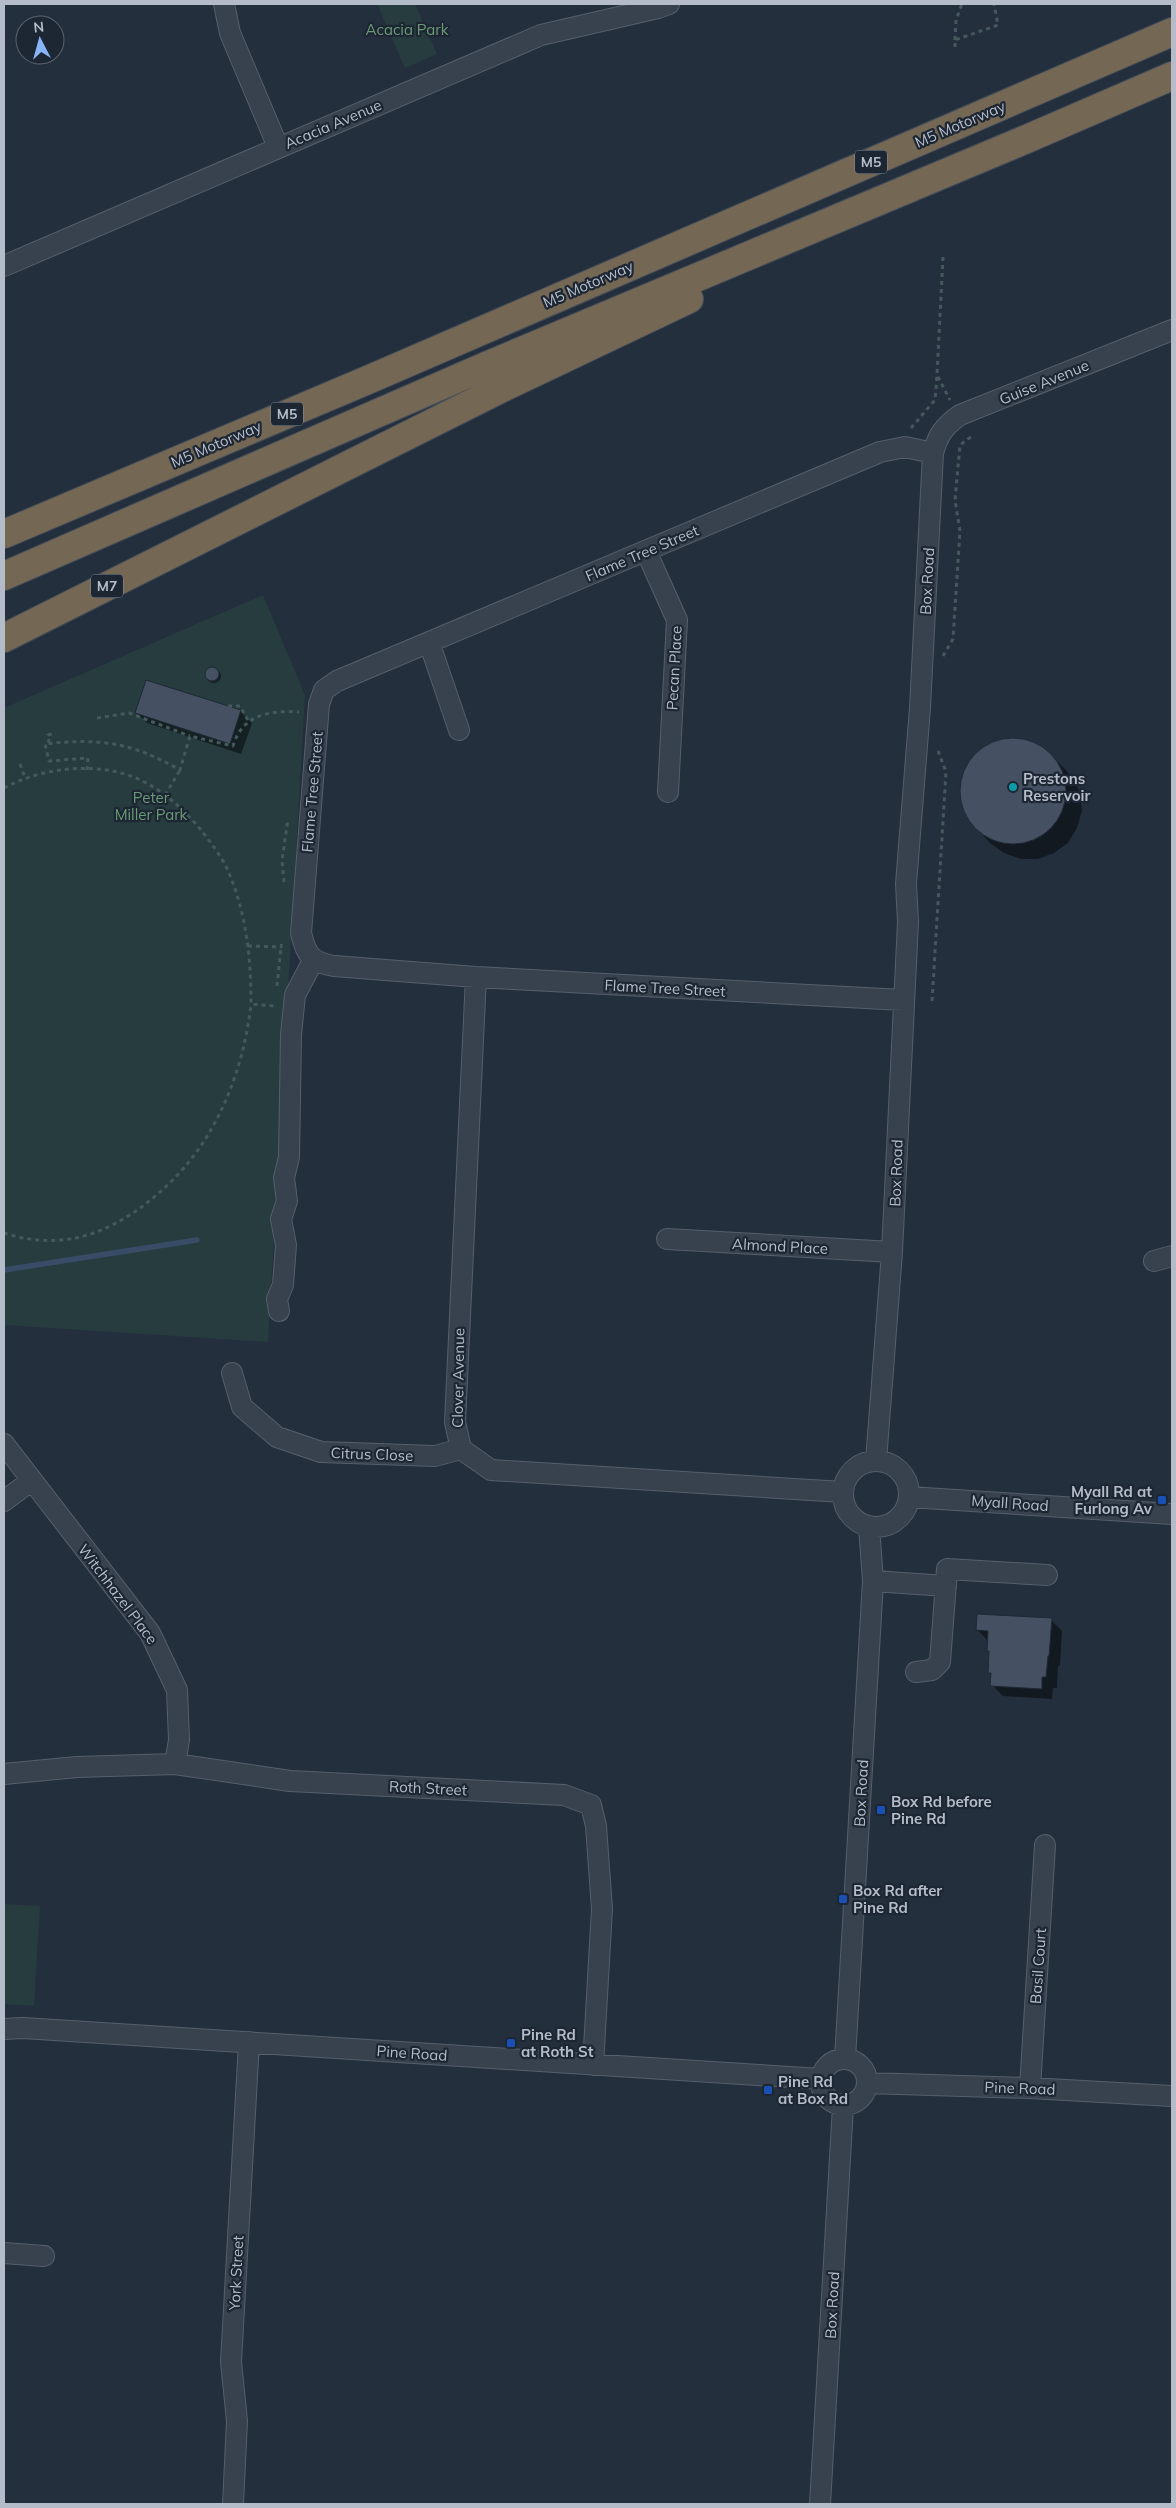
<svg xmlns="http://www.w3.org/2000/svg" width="1176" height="2508" font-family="Mulish,sans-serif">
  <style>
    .green { fill: #263c3f }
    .shadow { fill: #0007 }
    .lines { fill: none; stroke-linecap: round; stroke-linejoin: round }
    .stream { stroke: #394c67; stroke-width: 5.5 }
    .building { fill: #455162; stroke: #1f2835 }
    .minor-casing { stroke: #565f6c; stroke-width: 22 }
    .highway-casing { stroke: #434c59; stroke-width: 30 }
    .path { stroke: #44595c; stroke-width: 3; stroke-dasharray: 4 4; stroke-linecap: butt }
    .minor { stroke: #38414e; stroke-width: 20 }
    .highway { stroke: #746855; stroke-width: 28 }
    .culture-dot { fill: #0f9aa8; stroke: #1d2633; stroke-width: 2 }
    .transit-dot { fill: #1a4fb4; stroke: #1d2633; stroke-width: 2 }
    .labels { text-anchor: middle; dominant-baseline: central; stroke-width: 4.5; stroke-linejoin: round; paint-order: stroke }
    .shield { fill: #1d2633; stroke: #878f9c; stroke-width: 1 }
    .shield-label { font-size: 14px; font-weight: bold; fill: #b4bcc9 }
    .park-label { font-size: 15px; fill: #6b9a76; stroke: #1d2633 }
    .street-label { font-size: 15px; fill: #b4bcc9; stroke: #1d2633 }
    .poi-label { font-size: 15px; font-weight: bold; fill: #b4bcc9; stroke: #1d2633; text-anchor: start }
  </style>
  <rect width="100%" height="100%" fill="#242f3e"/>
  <path class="green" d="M377,4H415L437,54L405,68Z
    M263,595L305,695L268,1342L4,1325V708Z
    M4,1904L40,1906L34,2006L4,2004Z"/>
  <path class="shadow" d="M207 676a7 7 0 1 1 14 0a7 7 0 1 1-14 0Z
    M240,711L252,723L241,754L147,723L136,712Z
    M1015,739L1032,742L1047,750L1074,779L1080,794L1082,811L1077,828L1068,843L1054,853L1038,859H1021L1004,853L990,843L975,827L965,813L961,795L962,778L970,762L982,749L998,741Z
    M1051,1620L1062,1631L1060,1666H1058L1057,1688H1053L1052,1699L1003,1696L992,1685L988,1641L977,1629Z"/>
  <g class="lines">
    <path class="stream" d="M4,1270L197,1240"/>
  </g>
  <path class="building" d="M205 674a7 7 0 1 1 14 0a7 7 0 1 1-14 0Z
    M146,680L241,710L230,744L135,713Z
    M960 791a53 53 0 1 1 106 0a53 53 0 1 1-106 0Z
    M977,1614L1052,1618L1049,1656H1048L1046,1677H1042V1689L990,1686L991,1673H988L989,1651H987L988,1631L976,1630Z"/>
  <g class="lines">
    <g class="minor-casing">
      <path id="minor" d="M224,4L230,33L278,147
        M4,266L541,35L658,8L669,4
        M646,551L677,620L668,792
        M429,642L459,730
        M476,977L455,1422L461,1449L491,1470L843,1492
        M903,1000L476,977L334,966C311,962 306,955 301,933L319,704L324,690L337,681L880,452L905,447L933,453
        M667,1239L892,1252
        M1154,1261L1172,1256
        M279,1311L277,1299L283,1285L286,1245L281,1219L287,1201L284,1178L289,1157L291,1035L295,995L314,959
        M232,1373L242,1407L277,1437L321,1452L435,1456L461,1449
        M4,1444L150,1633L177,1690L179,1740L175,1764
        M876,1461L892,1252L908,922L906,884L920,708L933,453C938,435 944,426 960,415L1172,330
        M843 1494a33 33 0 1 1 66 0a33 33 0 1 1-66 0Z
        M909,1497L1172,1514
        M4,1501L31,1481
        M873,1581L946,1586
        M916,1672L932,1670L940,1662L947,1569L1047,1575
        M4,1774L77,1767L175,1764L290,1781L564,1795L591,1805L596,1826L602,1909L593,2065
        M4,2029L23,2028L821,2079
        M821 2082a23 23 0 1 1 46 0a23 23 0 1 1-46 0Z
        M845,2059L873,1581L869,1526
        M867,2083L1030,2088L1172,2096
        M1030,2088L1045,1845
        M4,2253L44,2256
        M233,2504L237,2421L231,2362L249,2042
        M820,2504L843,2106"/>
    </g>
    <g class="highway-casing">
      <path id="highway" d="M4,534L370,379L1172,32
        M4,576L486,366L1029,138L1172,76
        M4,638L500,389L689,299"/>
    </g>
    <path class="path" d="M955,40L956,20L962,4
      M955,47V40L998,25L994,4
      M943,257L937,375L950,400
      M911,428L935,400L937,375
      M943,656L953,639L960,531L955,500L960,445L972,436
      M228,706H240L249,722
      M97,718L129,713L190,736
      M49,743L48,735L56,733
      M20,764L25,778
      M87,770L88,758L49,761L45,744C100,738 131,742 180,770L190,736L233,746C242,715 269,710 299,712
      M4,788C41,768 95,761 136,778C162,789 183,809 201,830C212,844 225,861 231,878C247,919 251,961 251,1004L274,1006
      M161,802L180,770
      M284,882L282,860L288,819
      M248,946L281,947L282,941
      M277,986L281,947
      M932,1001L946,772L937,748
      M4,1233C25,1240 52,1243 75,1238C119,1230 165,1193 192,1158C226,1114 245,1058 251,1004"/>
    <use href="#minor" class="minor"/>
    <use href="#highway" class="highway"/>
  </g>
  <circle class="culture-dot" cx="1013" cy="787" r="5"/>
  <g class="transit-dot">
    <rect x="1157" y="1495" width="10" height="10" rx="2.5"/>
    <rect x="876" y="1805" width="10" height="10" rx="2.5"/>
    <rect x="838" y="1894" width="10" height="10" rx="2.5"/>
    <rect x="506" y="2038" width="10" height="10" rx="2.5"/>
    <rect x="763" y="2085" width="10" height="10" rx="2.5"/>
  </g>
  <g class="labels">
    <g class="shield">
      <rect x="855" y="150.5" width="32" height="23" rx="4"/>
      <rect x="271" y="402.5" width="32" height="23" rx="4"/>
      <rect x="91" y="574.5" width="32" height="23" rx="4"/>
    </g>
    <g class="shield-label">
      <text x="871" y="162">M5</text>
      <text x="287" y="414">M5</text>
      <text x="107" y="586">M7</text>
    </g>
    <g class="park-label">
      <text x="407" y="29">Acacia Park</text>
      <text x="151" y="797">Peter<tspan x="151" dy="17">Miller Park</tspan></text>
    </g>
    <g class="street-label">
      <text transform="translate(333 124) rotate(-23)">Acacia Avenue</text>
      <text transform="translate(960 124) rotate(-23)">M5 Motorway</text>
      <text transform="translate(588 284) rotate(-23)">M5 Motorway</text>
      <text transform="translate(1044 382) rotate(-22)">Guise Avenue</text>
      <text transform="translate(216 444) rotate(-23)">M5 Motorway</text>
      <text transform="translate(642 553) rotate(-23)">Flame Tree Street</text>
      <text transform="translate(927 581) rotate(-87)">Box Road</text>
      <text transform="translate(674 668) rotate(-87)">Pecan Place</text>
      <text transform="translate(312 792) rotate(-85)">Flame Tree Street</text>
      <text transform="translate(665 988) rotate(3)">Flame Tree Street</text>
      <text transform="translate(896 1173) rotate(-88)">Box Road</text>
      <text transform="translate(780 1246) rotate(3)">Almond Place</text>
      <text transform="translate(458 1378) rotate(-89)">Clover Avenue</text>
      <text transform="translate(372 1454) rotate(2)">Citrus Close</text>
      <text transform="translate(1010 1503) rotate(4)">Myall Road</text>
      <text transform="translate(118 1594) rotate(53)">Witchhazel Place</text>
      <text transform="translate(428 1788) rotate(3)">Roth Street</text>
      <text transform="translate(861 1793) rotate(-87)">Box Road</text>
      <text transform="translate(1038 1966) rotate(-86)">Basil Court</text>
      <text transform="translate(412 2053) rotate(4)">Pine Road</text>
      <text transform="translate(1020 2088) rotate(2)">Pine Road</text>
      <text transform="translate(236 2273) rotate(-87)">York Street</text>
      <text transform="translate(832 2305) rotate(-87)">Box Road</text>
    </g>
    <g class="poi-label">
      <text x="1023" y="778">Prestons<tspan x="1023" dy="17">Reservoir</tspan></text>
      <text x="1152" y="1491" text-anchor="end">Myall Rd at<tspan x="1152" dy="17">Furlong Av</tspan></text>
      <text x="891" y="1801">Box Rd before<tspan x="891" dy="17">Pine Rd</tspan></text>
      <text x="853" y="1890">Box Rd after<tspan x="853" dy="17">Pine Rd</tspan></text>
      <text x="521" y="2034">Pine Rd<tspan x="521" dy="17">at Roth St</tspan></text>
      <text x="778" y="2081">Pine Rd<tspan x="778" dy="17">at Box Rd</tspan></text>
    </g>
  </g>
  <rect width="1176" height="2508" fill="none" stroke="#b4bcc9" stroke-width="10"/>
  <g transform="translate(40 40) rotate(354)"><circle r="24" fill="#1d2633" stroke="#59626f"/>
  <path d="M0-4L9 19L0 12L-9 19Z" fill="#8ab4f8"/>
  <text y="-8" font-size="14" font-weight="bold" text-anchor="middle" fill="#b4bcc9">N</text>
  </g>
</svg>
